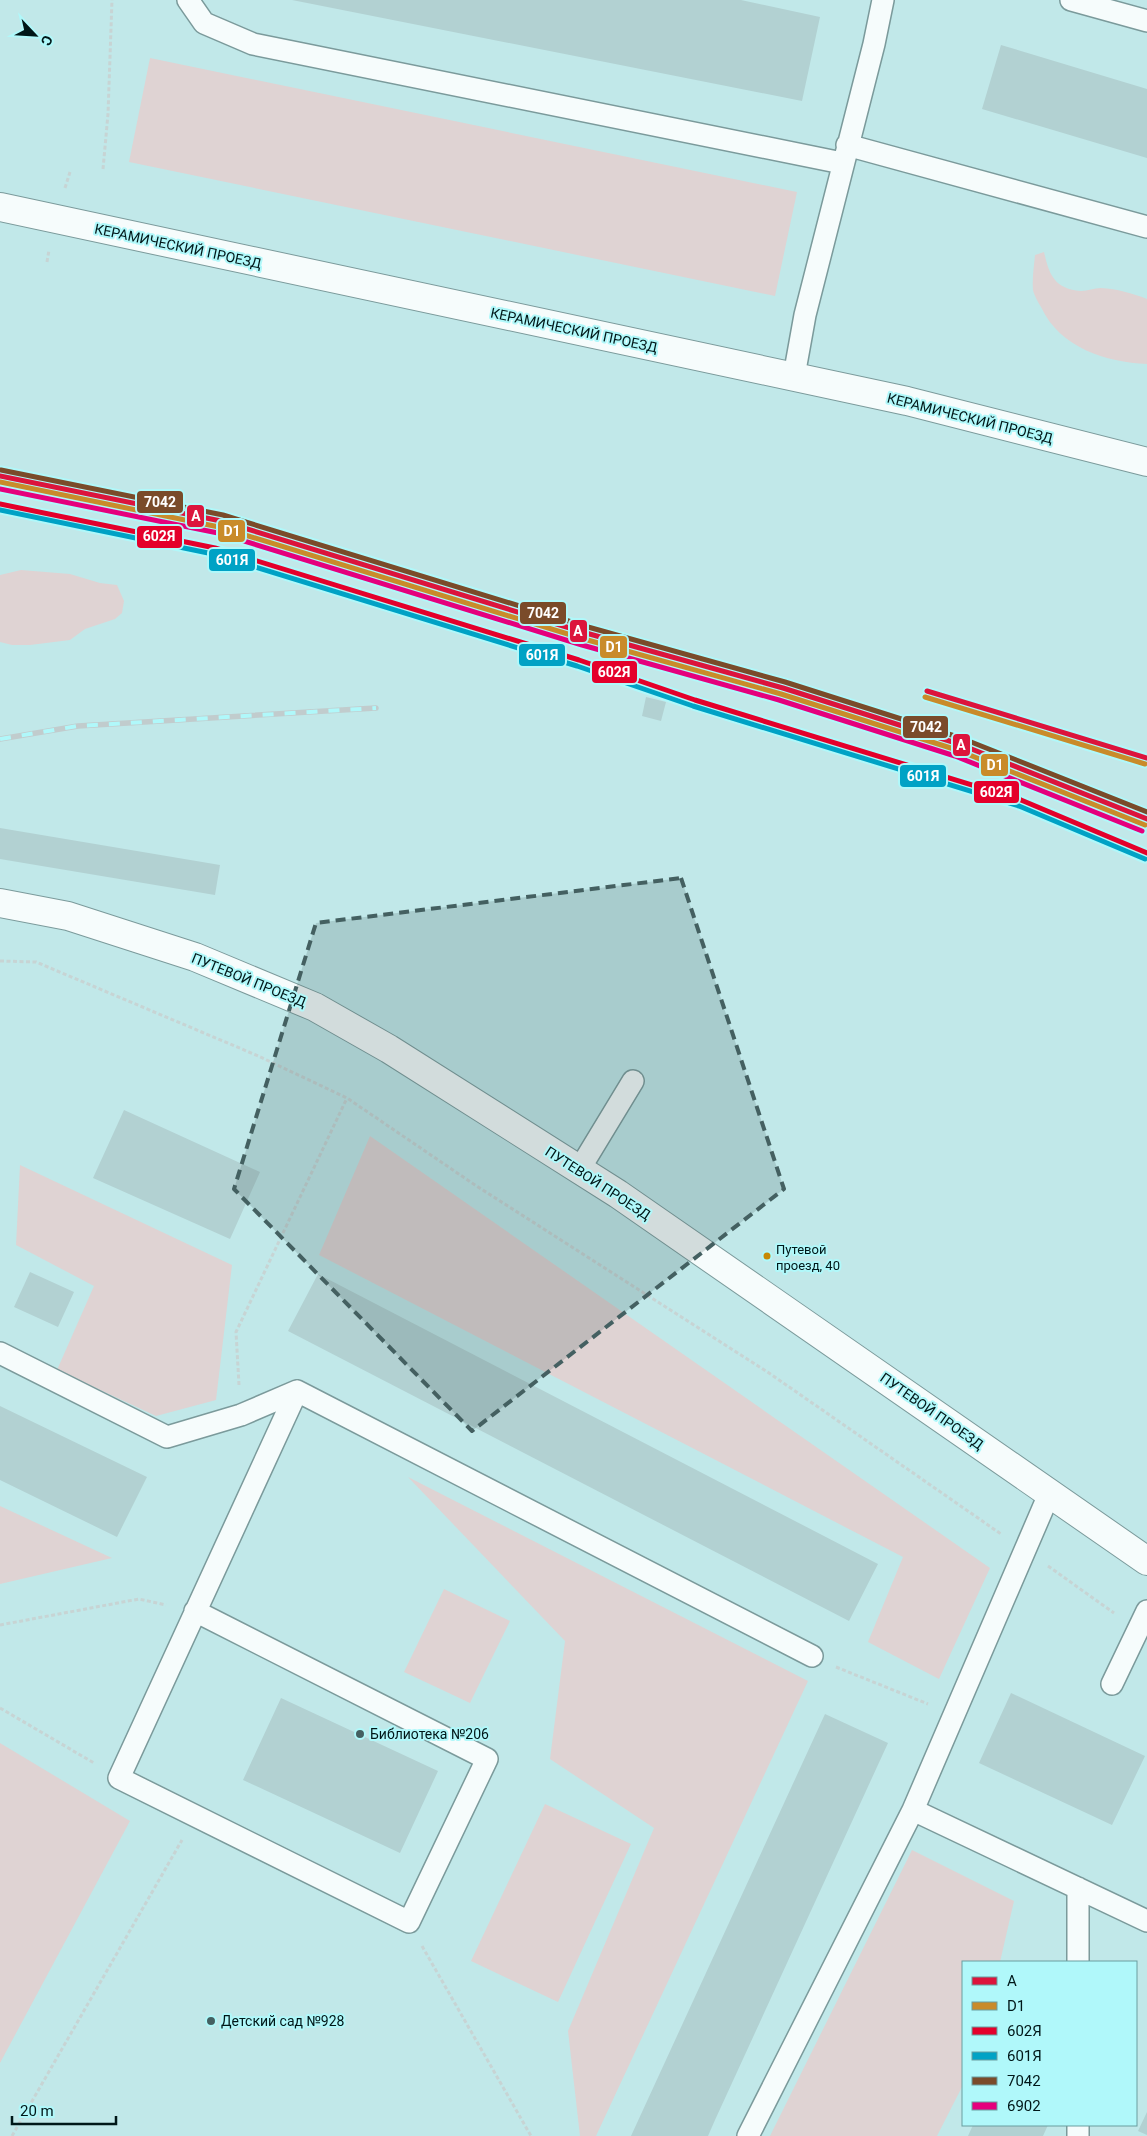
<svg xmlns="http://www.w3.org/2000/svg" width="1147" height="2136" font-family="Roboto,sans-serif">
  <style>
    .green { fill: #dfd3d3 }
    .building { fill: #b2d1d2 }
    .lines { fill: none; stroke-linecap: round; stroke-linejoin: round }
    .service-casing { stroke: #7b9a9b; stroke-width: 24 }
    .tertiary-casing { stroke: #7b9a9b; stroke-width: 30 }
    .path { stroke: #c7d4d4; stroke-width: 3; stroke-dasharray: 4 2.5; stroke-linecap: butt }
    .service { stroke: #f6fcfc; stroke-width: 21 }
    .tertiary { stroke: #f6fcfc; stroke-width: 28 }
    .rail-casing { stroke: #c1cccd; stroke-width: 5.5 }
    .rail { stroke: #b0f8fa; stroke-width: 4; stroke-dasharray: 11; stroke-linecap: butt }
    .rail-1-casing { stroke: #b0f8fa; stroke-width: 9 }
    .rail-2-casing { stroke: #b0f8fa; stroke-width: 9 }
    .rail-3-casing { stroke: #b0f8fa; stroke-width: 9 }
    .rail-4-casing { stroke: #b0f8fa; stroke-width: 9 }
    .rail-5-casing { stroke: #b0f8fa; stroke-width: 9 }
    .rail-6-casing { stroke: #b0f8fa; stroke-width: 9 }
    .rail-1 { stroke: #dc143c; stroke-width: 5 }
    .rail-2 { stroke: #c98b2a; stroke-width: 5 }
    .rail-3 { stroke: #e4002b; stroke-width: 5 }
    .rail-4 { stroke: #00a2c5; stroke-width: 5 }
    .rail-5 { stroke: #7a4b2a; stroke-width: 5 }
    .rail-6 { stroke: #e5007d; stroke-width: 5 }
    .marked { fill: #446061; fill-opacity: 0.2; stroke: #446061; stroke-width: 4; stroke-dasharray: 10 6; stroke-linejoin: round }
    .bus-dot { fill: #c68905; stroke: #b0f8fa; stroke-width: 2 }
    .poi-dot { fill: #446061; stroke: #b0f8fa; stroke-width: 2 }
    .labels { text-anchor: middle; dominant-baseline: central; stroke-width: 4; stroke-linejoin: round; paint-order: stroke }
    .bus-label { font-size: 13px; fill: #001718; stroke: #b0f8fa; text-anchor: start }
    .street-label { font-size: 14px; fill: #001718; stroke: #b0f8fa }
    .poi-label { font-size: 14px; fill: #001718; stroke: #b0f8fa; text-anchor: start }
    .line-badge { stroke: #b0f8fa; stroke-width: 2 }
    .badge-label { font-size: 14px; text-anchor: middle; font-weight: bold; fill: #fff }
  </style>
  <rect width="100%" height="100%" fill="#c1e8e9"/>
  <path class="green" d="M150,58L797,192L775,296L129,162Z
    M1044,252C1049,274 1054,289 1081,291C1088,291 1094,288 1101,288C1117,289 1132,293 1147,299V364C1106,362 1060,348 1041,307C1038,302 1034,295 1033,290C1032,279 1034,266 1035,255Z
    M21,570L70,574L100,583L117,585L124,601L122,613L115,619L85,629L70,640L30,645H12L0,642V575Z
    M370,1136L990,1568L939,1679L868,1642L903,1557L319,1255Z
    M20,1165L232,1265L216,1400L156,1416L57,1370L94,1286L16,1245Z
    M408,1477L808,1681L596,2136H580L568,2031L654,1828L550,1759L565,1641Z
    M0,1506L112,1558L0,1584Z
    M444,1589L510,1621L470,1703L404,1672Z
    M0,1743L130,1821L0,2063Z
    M545,1804L631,1844L558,2002L471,1961Z
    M912,1850L1014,1901L1000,1962H963V2085L937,2136H770Z"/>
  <path class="building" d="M292,0H741L820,17L802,101Z
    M1001,45L1147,89V158L982,109Z
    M646,697L666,702L661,721L642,716Z
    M0,828L220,865L215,895L0,859Z
    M124,1110L260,1172L230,1239L93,1178Z
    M30,1272L74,1292L58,1327L14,1307Z
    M318,1274L878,1564L849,1621L288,1331Z
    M0,1406L147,1477L117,1537L0,1480Z
    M1011,1693L1145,1756L1112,1825L979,1763Z
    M281,1698L438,1771L400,1853L243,1780Z
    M825,1714L888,1743L715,2120L708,2136H631Z
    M1147,2112V2135L1138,2131Z
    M973,2125H1048L1043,2136H968Z"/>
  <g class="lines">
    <g class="service-casing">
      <path id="service" d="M188,0L204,23L253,44L842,163
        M1071,0L1147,21
        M847,145L1147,227
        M794,376L805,315L874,44L883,0
        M579,1170L633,1081
        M0,1353L167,1437L241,1415L297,1391L812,1656
        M1050,1492L913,1810L1147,1921
        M195,1611L487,1759L409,1922L119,1778L297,1391
        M1112,1684L1147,1611
        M1078,1888V1962
        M1078,2125V2136
        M748,2136L913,1810"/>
    </g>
    <g class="tertiary-casing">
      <path id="tertiary" d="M0,207L907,401L1147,462
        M0,903L68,916L195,957L315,1007L389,1049L618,1194L1147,1561"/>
    </g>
    <path class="path" d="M103,169L108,114L112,0
      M65,188L70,172
      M47,262L49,250
      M0,961L36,962L256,1055L347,1098L475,1185L769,1373L1001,1534
      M239,1385L236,1332L347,1098
      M1048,1566L1114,1613
      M0,1625L139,1599L166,1605
      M836,1667L928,1704
      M0,1708L94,1763
      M422,1946L531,2136
      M12,2136L182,1840"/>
    <use href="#service" class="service"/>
    <use href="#tertiary" class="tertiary"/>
    <g class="rail-casing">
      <path id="rail" d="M0,739L78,726L376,708"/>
    </g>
    <use href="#rail" class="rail"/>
    <g class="rail-1-casing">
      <path id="rail-1" d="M0,476L221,521L586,633L783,688L959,744L1147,819
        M927,691L1147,758"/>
    </g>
    <g class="rail-2-casing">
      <path id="rail-2" d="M0,482L219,527L584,639L781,694L957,750L1145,825
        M925,697L1145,764"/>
    </g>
    <g class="rail-3-casing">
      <path id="rail-3" d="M0,504L215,548L579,660L695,700L1021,800L1147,853"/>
    </g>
    <g class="rail-4-casing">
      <path id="rail-4" d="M0,510L213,554L577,666L693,706L1019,806L1145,859"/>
    </g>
    <g class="rail-5-casing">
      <path id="rail-5" d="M1,470L223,515L588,627L785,682L961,738L1147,812"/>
    </g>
    <g class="rail-6-casing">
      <path id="rail-6" d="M0,489L218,533L582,645L779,700L955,756L1142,831"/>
    </g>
    <use href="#rail-1" class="rail-1"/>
    <use href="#rail-2" class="rail-2"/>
    <use href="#rail-3" class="rail-3"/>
    <use href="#rail-4" class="rail-4"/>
    <use href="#rail-5" class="rail-5"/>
    <use href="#rail-6" class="rail-6"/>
  </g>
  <path class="marked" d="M681,878L784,1189L472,1431L234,1189L316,923Z"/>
  <circle class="bus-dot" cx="767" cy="1256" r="4.5"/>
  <g class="poi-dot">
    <circle cx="360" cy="1734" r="5"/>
    <circle cx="211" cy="2021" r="5"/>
  </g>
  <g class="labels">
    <g class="bus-label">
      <text x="776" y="1249">Путевой<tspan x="776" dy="16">проезд, 40</tspan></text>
    </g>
    <g class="street-label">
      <text transform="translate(178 246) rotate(12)">КЕРАМИЧЕСКИЙ ПРОЕЗД</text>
      <text transform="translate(574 330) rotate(12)">КЕРАМИЧЕСКИЙ ПРОЕЗД</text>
      <text transform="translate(970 418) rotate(14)">КЕРАМИЧЕСКИЙ ПРОЕЗД</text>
      <text transform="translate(249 980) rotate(22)">ПУТЕВОЙ ПРОЕЗД</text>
      <text transform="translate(598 1183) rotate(33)">ПУТЕВОЙ ПРОЕЗД</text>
      <text transform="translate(932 1411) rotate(35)">ПУТЕВОЙ ПРОЕЗД</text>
    </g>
    <g class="poi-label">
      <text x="370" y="1734">Библиотека №206</text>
      <text x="221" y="2021">Детский сад №928</text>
    </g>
  </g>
  <g class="line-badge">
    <rect x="136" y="490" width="48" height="24" rx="5" fill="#7a4b2a"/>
    <rect x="186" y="504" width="19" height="24" rx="5" fill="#dc143c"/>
    <rect x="217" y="519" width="29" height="24" rx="5" fill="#c98b2a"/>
    <rect x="136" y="525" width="47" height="24" rx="5" fill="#e4002b"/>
    <rect x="208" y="548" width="48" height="24" rx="5" fill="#00a2c5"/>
    <rect x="519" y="601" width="48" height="24" rx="5" fill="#7a4b2a"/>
    <rect x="569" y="619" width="19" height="24" rx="5" fill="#dc143c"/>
    <rect x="599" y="635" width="29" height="24" rx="5" fill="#c98b2a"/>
    <rect x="518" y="643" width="48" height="24" rx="5" fill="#00a2c5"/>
    <rect x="591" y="660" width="47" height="24" rx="5" fill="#e4002b"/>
    <rect x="902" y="715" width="47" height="24" rx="5" fill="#7a4b2a"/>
    <rect x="952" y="733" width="19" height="24" rx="5" fill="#dc143c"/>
    <rect x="980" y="753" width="29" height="24" rx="5" fill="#c98b2a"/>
    <rect x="899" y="764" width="48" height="24" rx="5" fill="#00a2c5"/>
    <rect x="973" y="780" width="47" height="24" rx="5" fill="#e4002b"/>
  </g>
  <g class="badge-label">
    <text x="160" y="507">7042</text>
    <text x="196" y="521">A</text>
    <text x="232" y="536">D1</text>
    <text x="159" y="541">602Я</text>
    <text x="232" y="565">601Я</text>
    <text x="543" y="618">7042</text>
    <text x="578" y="636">A</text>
    <text x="614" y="652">D1</text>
    <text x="542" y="660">601Я</text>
    <text x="614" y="677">602Я</text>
    <text x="926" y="732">7042</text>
    <text x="961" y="750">A</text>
    <text x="995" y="770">D1</text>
    <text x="923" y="781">601Я</text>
    <text x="996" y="797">602Я</text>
  </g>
  <rect x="962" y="1961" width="175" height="165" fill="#b0f8fa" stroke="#6a9ea0"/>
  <rect x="972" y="1977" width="25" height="8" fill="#dc143c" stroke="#6a9ea0"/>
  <text x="1007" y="1986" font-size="15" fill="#001718">A</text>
  <rect x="972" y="2002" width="25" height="8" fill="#c98b2a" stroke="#6a9ea0"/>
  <text x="1007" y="2011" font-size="15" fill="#001718">D1</text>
  <rect x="972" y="2027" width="25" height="8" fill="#e4002b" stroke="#6a9ea0"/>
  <text x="1007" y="2036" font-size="15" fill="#001718">602Я</text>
  <rect x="972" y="2052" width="25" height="8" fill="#00a2c5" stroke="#6a9ea0"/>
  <text x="1007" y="2061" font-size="15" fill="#001718">601Я</text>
  <rect x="972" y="2077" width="25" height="8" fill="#7a4b2a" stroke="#6a9ea0"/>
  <text x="1007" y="2086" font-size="15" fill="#001718">7042</text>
  <rect x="972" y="2102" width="25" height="8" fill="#e5007d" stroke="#6a9ea0"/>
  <text x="1007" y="2111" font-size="15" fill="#001718">6902</text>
  <g transform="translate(35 35) rotate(115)" stroke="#b0f8fa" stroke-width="4" paint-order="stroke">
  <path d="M0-4L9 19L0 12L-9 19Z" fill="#001718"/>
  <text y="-8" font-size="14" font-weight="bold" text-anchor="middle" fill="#001718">С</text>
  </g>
  <path d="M12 2116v8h104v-8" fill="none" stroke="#001718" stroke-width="2.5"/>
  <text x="20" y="2116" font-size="15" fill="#001718" stroke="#b0f8fa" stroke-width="4" paint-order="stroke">20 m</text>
</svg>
